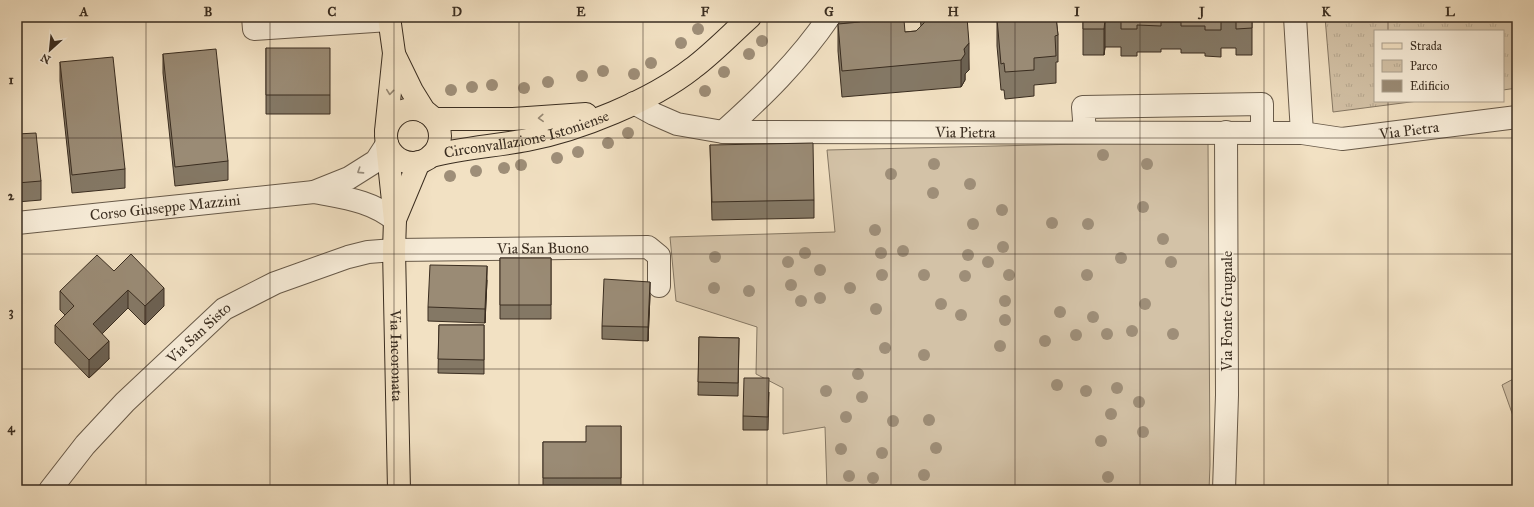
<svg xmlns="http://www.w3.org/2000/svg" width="1534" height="507" font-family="'IM FELL Great Primer',serif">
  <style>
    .grass { fill: #d3c2a7; stroke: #867864 }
    .park { fill: url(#park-tufts); stroke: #867864 }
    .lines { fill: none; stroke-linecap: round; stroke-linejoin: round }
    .minor-casing { stroke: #685a49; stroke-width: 24 }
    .major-casing { stroke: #3a2d20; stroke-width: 24 }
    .minor { stroke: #f7ecd8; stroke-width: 22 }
    .major { stroke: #f2e1c3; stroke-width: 22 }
    .tree { fill: #9e8e78 }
    .wall { fill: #847865; stroke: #3a2d20 }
    .shaded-wall { fill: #6c6152; stroke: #3a2d20 }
    .building { fill: #9a8b75; stroke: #3a2d20 }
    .oneway { stroke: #968772 }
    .oneway2 { stroke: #988c7c }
    .grid { fill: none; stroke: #3a2d20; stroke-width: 1; stroke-opacity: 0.55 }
    .labels { text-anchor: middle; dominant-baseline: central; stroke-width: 3; stroke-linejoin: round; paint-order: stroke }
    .street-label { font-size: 15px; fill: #3a2d20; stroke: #f7ecd8 }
    .neatline { fill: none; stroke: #3a2d20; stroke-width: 1.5 }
    .grid-label { font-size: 13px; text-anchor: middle; font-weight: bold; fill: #3a2d20 }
  </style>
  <defs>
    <pattern id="park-tufts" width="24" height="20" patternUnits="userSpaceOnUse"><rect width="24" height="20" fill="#d3c2a7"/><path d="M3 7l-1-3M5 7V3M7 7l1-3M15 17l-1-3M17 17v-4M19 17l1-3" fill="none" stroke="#b6a78f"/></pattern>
  </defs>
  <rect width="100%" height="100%" fill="#f2e1c3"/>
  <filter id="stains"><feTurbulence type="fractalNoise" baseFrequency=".005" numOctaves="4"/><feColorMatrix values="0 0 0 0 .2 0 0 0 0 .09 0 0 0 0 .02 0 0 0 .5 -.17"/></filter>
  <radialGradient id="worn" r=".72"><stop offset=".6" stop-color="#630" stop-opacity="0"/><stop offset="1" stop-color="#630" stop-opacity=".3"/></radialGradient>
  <path class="grass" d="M1208,141L1210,465L1209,490H827L825,427L783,434V388L756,374L757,327L676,301L670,237L835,232L827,150Z
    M1517,377V427L1502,385Z"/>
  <path class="park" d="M1325,17H1517V88L1503,90V31H1375V101H1418L1333,112Z"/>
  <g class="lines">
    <g class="minor-casing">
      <g id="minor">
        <path d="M253,17L254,29L389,20"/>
        <path id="s1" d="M634,103L654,114L677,124L723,132L1302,133L1295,17"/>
        <path d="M723,132C762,97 799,61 829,17"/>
        <path d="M1085,132L1083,107L1262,104V132"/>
        <path id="s2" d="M1302,133L1342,139L1517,117"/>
        <path d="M314,192L349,178L376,161L387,144"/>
        <path id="s3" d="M17,223L314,192C344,198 370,200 395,220"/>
        <path id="s4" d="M50,490L85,445L125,402L224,309L275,283L348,257L368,252L394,250L648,247L659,256V286"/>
        <path d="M1224,490L1227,395L1226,132"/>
      </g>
    </g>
    <g class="major-casing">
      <g id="major">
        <path d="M394,54L412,91L425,112"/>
        <circle cx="413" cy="136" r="27"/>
        <path d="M434,119H513L586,114"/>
        <path d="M386,131L394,53L389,17"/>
        <path id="s5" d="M387,144L395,220L394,250L399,490"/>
        <path id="s6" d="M431,156C463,148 495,146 527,140C579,130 651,101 693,68C713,53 731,34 750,17"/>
        <path d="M396,217L419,162"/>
      </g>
    </g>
    <use href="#minor" class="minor"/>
    <use href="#major" class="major"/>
  </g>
  <g class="tree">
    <circle cx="698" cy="29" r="6"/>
    <circle cx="762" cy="41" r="6"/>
    <circle cx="681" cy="43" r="6"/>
    <circle cx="749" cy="54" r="6"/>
    <circle cx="651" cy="63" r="6"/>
    <circle cx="603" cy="71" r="6"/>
    <circle cx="724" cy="72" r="6"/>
    <circle cx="634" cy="74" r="6"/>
    <circle cx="582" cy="76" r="6"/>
    <circle cx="548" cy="82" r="6"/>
    <circle cx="492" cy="85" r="6"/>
    <circle cx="472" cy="87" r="6"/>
    <circle cx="524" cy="88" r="6"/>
    <circle cx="451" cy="90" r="6"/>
    <circle cx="705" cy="91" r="6"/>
    <circle cx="628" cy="133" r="6"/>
    <circle cx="608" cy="143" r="6"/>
    <circle cx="578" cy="152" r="6"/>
    <circle cx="1103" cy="155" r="6"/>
    <circle cx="557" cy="158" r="6"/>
    <circle cx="934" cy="164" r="6"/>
    <circle cx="1147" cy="164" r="6"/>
    <circle cx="521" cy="165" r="6"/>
    <circle cx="504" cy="168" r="6"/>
    <circle cx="476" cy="171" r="6"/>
    <circle cx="891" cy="174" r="6"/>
    <circle cx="450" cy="176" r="6"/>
    <circle cx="970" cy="184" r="6"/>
    <circle cx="933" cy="193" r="6"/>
    <circle cx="1143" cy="207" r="6"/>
    <circle cx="1002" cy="210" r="6"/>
    <circle cx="1052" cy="223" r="6"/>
    <circle cx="973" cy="224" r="6"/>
    <circle cx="1088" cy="224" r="6"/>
    <circle cx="875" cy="230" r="6"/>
    <circle cx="1163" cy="239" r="6"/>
    <circle cx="1003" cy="247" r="6"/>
    <circle cx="903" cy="251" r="6"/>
    <circle cx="805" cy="253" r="6"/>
    <circle cx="881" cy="253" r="6"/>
    <circle cx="968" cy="255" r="6"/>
    <circle cx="715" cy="257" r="6"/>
    <circle cx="1121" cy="258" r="6"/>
    <circle cx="788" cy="262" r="6"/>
    <circle cx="988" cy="262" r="6"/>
    <circle cx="1171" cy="262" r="6"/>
    <circle cx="820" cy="270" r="6"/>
    <circle cx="882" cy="275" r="6"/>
    <circle cx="924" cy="275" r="6"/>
    <circle cx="1009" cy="275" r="6"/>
    <circle cx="1087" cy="275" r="6"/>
    <circle cx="965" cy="276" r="6"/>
    <circle cx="791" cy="285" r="6"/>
    <circle cx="714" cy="288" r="6"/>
    <circle cx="850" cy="288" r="6"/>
    <circle cx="749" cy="291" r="6"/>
    <circle cx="820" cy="298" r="6"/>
    <circle cx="801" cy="301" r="6"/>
    <circle cx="1005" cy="301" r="6"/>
    <circle cx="941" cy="304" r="6"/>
    <circle cx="1145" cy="304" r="6"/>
    <circle cx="876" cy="309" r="6"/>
    <circle cx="1060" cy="312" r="6"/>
    <circle cx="961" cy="315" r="6"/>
    <circle cx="1093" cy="317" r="6"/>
    <circle cx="1005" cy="320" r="6"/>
    <circle cx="1132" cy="331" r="6"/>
    <circle cx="1107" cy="334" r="6"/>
    <circle cx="1173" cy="334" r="6"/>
    <circle cx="1076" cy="335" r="6"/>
    <circle cx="1045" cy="341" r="6"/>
    <circle cx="1000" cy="346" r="6"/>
    <circle cx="885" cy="348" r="6"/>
    <circle cx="924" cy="355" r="6"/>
    <circle cx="858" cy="374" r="6"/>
    <circle cx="1057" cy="385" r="6"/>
    <circle cx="1117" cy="388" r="6"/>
    <circle cx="826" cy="391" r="6"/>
    <circle cx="1086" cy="391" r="6"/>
    <circle cx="862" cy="397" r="6"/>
    <circle cx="1139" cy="402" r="6"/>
    <circle cx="1111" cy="414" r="6"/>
    <circle cx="846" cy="417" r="6"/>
    <circle cx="929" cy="420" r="6"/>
    <circle cx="893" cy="421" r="6"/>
    <circle cx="1143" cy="432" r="6"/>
    <circle cx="1101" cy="441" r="6"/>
    <circle cx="936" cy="448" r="6"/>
    <circle cx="841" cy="449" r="6"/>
    <circle cx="882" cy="453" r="6"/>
    <circle cx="924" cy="475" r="6"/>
    <circle cx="849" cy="476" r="6"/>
    <circle cx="1108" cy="477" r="6"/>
    <circle cx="873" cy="478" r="6"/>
  </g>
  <path class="wall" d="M84,17H237V18L85,21Z
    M860,17L892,21L905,32L916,31L921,26L920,17H967L969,70L965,74V80L961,87L842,97L838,51V24L860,22Z
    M998,17H1056L1058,35V62H1056V83L1034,85V96L1005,99L1004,90H1001L997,46V19H998Z
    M1083,17H1252V55H1236V48H1221V57L1205,56V53H1181V49H1161V52H1137V56H1121V47H1105L1104,55H1083Z
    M266,48L330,95V114H266Z
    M163,54L228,161V180L175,186L163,73Z
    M60,62L125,169V188L72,193L60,81Z
    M17,134L41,181V200L17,202Z
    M710,145L814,200V218L712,220Z
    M500,258H551V319H500Z
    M114,271L164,306L145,325L128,308L102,333L109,359L89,378L55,343V325L65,315L60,310V291Z
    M487,280L485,323L428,321V307Z
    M650,295L648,341L602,339V326Z
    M439,325H484V374L438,373Z
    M699,337L739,338L738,396L698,395Z
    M769,392L768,430H743V416Z
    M621,426V490H543V442H586Z"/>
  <path class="shaded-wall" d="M1105,20V47L1104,55V29Z
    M969,43V70L965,74V80L961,87V60L964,49Z
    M487,266V280L485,323V309Z
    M650,282V295L648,341V327Z
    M164,288V306L145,325V306Z
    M128,290V308L93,343V324Z
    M109,341V359L89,378V360Z"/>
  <path class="building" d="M860,17H892V21L904,20L905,32L916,31L925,22L929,17H967L969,43L964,49L965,54L961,60L842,71L838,24L860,22Z
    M1002,17H1056L1058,35L1055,36L1056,56L1034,58V70L1005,72L1004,63L1001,64L997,19H1002Z
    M1083,17H1252V28L1236,29V21H1221V30H1205V26H1181V22H1161V26L1137,25V29H1121V20H1105L1104,29H1083Z
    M266,48H330V95H266Z
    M216,49L228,161L175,167L163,54Z
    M113,57L125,169L72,175L60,62Z
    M36,133L41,181L17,183V134Z
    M813,143L814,200L712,202L710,145Z
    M131,254L164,288L145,306L128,290L93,324L109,341L89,360L55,325L74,306L60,291L97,255L114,271Z
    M500,258H551V305H500Z
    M430,265L487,266L485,309L428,307Z
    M604,279L650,282L648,327L602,326Z
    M439,325H484V360L438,359Z
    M699,337L739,338L738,383L698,382Z
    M744,378H769L768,417L743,416Z
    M586,426H621V478H543V442H586Z"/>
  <defs><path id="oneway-chevron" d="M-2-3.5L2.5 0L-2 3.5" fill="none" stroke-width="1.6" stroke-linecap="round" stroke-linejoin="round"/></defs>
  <g class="oneway">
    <use href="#oneway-chevron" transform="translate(390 92) rotate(96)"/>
    <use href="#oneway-chevron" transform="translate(541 118) rotate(177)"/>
  </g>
  <use class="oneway2" href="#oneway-chevron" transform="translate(360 171) rotate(147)"/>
  <path class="grid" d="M146,17V490M270,17V490M394,17V490M519,17V490M643,17V490M767,17V490M891,17V490M1015,17V490M1140,17V490M1264,17V490M1388,17V31M1388,101V490M17,138H1517M17,254H1517M17,369H1517"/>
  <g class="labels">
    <g class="street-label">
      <text stroke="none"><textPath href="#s2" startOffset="108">Via Pietra</textPath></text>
      <text stroke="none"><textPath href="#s1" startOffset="337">Via Pietra</textPath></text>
      <text stroke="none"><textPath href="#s6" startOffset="98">Circonvallazione Istoniense</textPath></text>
      <text stroke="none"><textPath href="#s3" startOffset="149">Corso Giuseppe Mazzini</textPath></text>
      <text stroke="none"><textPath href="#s4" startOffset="582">Via San Buono</textPath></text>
      <text transform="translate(1227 311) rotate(-90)">Via Fonte Grugnale</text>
      <text stroke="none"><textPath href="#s4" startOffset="217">Via San Sisto</textPath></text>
      <text stroke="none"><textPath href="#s5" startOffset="212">Via Incoronata</textPath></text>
    </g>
  </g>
  <rect width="1534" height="507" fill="none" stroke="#f2e1c3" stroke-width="44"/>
  <rect x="1374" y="30" width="130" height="72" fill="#f7ecd8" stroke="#aba08e"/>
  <rect x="1382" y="43" width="20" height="6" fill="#f2e1c3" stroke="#aba08e"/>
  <text x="1410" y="50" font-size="12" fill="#3a2d20">Strada</text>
  <rect x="1382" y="60" width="20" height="12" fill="url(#park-tufts)" stroke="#aba08e"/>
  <text x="1410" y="70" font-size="12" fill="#3a2d20">Parco</text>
  <rect x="1382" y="80" width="20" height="12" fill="#9a8b75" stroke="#aba08e"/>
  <text x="1410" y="90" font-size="12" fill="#3a2d20">Edificio</text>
  <g transform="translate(50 50) rotate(207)" stroke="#f7ecd8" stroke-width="3" paint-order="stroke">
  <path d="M0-3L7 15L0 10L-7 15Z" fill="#3a2d20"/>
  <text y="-6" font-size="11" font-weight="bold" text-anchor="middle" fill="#3a2d20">N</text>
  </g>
  <rect x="22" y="22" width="1490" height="463" class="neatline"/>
  <g class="grid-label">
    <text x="84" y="16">A</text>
    <text x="208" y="16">B</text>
    <text x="332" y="16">C</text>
    <text x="457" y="16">D</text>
    <text x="581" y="16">E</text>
    <text x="705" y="16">F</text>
    <text x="829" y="16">G</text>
    <text x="953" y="16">H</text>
    <text x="1077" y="16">I</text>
    <text x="1202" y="16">J</text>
    <text x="1326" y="16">K</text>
    <text x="1450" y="16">L</text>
    <text x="11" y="84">1</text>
    <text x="11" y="200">2</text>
    <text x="11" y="316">3</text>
    <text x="11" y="432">4</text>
  </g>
  <rect width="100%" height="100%" filter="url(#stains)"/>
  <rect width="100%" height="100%" fill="url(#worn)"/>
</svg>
